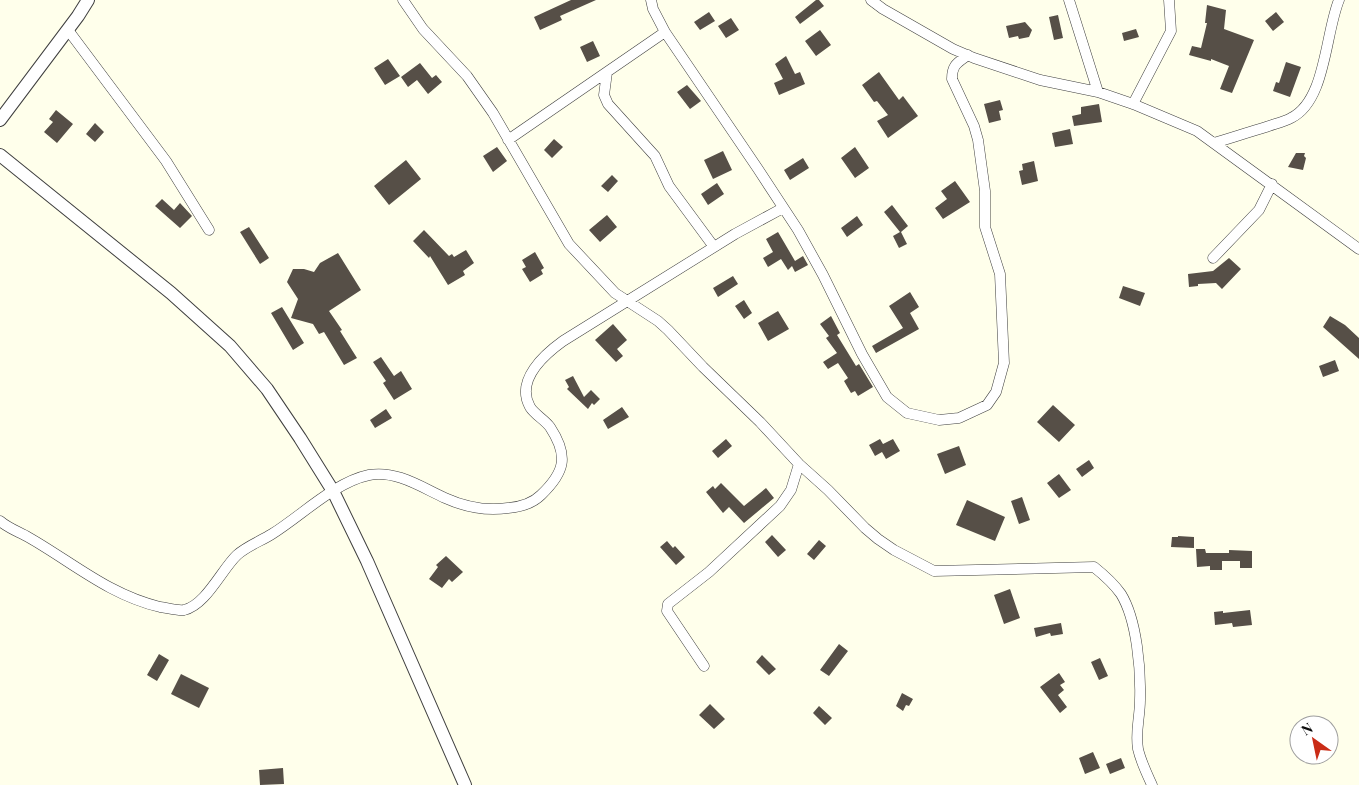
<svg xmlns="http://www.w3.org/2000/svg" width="1359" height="785" font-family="'Playfair Display',serif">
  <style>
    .building { fill: #564f47 }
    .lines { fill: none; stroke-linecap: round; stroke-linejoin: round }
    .minor-casing { stroke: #3f3f3f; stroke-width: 11 }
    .tertiary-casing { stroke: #3f3f3f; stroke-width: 14 }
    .minor { stroke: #fff; stroke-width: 10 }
    .tertiary { stroke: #fff; stroke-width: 12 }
  </style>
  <rect width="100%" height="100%" fill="#ffffeb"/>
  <path class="building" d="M571,0H596L560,16L562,20L540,30L534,17Z
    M816,0H819L824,6L800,24L795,17Z
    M1207,5L1226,10L1224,29L1254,40L1232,93L1220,89L1229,66L1211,59V61L1189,55L1192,46L1201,48L1207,23H1205Z
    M709,12L715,21L700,30L694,22Z
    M1276,12L1284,22L1273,31L1265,21Z
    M1058,15L1063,38L1054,40L1049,17Z
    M731,18L739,30L726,38L718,26Z
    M1025,22L1032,30L1029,37L1019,39L1018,36L1009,38L1006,26Z
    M1136,29L1139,37L1124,41L1122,33Z
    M820,30L831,45L816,56L805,41Z
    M593,41L600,56L587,62L580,47Z
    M786,56L795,74L800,72L805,84L779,95L774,83L783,79L775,64Z
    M388,59L400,76L385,85L374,68Z
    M1286,62L1301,67L1290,97L1273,91L1276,82L1279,83Z
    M420,63L432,78L436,75L442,82L428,94L417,80L408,87L401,77Z
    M879,72L899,100L903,96L918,116L888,138L877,121L888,115L877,101L874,102L862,85Z
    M687,85L701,101L690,109L677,92Z
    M1000,100L1003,110L999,111L1001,120L989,123L984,104Z
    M1099,104L1102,122L1074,126L1072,116L1081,114V107Z
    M56,110L73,124L57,143L44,132L53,122L49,119Z
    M95,123L104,132L95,142L86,134Z
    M1070,129L1073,144L1055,147L1052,133Z
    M554,139L563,147L552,158L544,150Z
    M497,147L507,161L493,172L483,156Z
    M855,147L869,168L855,178L841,158Z
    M723,151L732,170L713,179L704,160Z
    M1296,153H1305L1304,156L1306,158L1303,170L1288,167Z
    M803,158L809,168L790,180L784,170Z
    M406,160L421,179L389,205L374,186Z
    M1034,161L1038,181L1022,185L1019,171L1023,170L1022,164Z
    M612,175L618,181L608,192L601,186Z
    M955,181L970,202L943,219L935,208L947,199L941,191Z
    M717,183L724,194L708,205L701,194Z
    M162,199L174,210L180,203L192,216L180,228L155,206Z
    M892,205L908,226L901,232L907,244L899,248L893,236L900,232L884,212Z
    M607,215L617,227L600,242L589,230Z
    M857,216L863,225L847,237L841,228Z
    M249,227L269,258L260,264L240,232Z
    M424,230L449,256L452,254L454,257L466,250L474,263L463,271L465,275L448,285L430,256L429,258L413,241Z
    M778,232L795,261L803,256L808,265L795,272L792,266L788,270L781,259L768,267L763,258L773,252L766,239Z
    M535,252L544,268L541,270L543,274L530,282L522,269L526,267L522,260Z
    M338,253L361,290L329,311L342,330L340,331L357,358L344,365L324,332L319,334L313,324L291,318L298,299L287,282L293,269H304L314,272L320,263Z
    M1229,258L1241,269L1222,289L1216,283L1198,284V286L1189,287L1188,274L1213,271Z
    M733,276L738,284L718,297L713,288Z
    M1123,286L1145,293L1140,306L1119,298Z
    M910,292L919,307L910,313L919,329L876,353L872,346L903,328L889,306Z
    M744,300L752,313L744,319L735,306Z
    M282,307L304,343L293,350L271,313Z
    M778,311L789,329L768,341L758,323Z
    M831,316L840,333L837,335L856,366L859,364L873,387L858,396L855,391L851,393L844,381L848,378L838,363L828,369L823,362L837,353L826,338L829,336L820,324Z
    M1330,316L1345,325L1359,338V359L1323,327Z
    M613,324L627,340L617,349L623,356L616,362L595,340Z
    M381,357L394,376L401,371L412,389L394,400L383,383L386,381L373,362Z
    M1335,360L1339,371L1323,377L1319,366Z
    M573,376L584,397L591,390L600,399L594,405L592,403L588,409L567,389L569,387L565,380Z
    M1053,405L1075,425L1059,442L1037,422Z
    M622,407L629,417L608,429L603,420Z
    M386,409L392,418L375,428L370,420Z
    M726,439L732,446L718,458L712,451Z
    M880,439L883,444L893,439L900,451L886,459L882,452L875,456L869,445Z
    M959,446L966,465L945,474L937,454Z
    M1089,460L1094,468L1082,477L1076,469Z
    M1059,474L1071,490L1059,498L1047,483Z
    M721,483L744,506L766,488L774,498L744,523L729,507L723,513L706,492L713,486L715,489Z
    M1022,497L1030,520L1019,524L1011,501Z
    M967,500L1005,517L995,541L956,525Z
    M772,535L786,550L778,557L765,542Z
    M1178,536L1194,537V548L1171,547L1172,537H1178Z
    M819,540L826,546L814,560L807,554Z
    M667,541L673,548L675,546L685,557L676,565L660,547Z
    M1196,549H1205L1206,553H1229V550L1252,551V568H1240V561H1222V570H1210V566L1197,567Z
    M446,556L463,572L452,582L449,579L442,588L429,579L438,567L436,565Z
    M1010,589L1020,618L1004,624L994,595Z
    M1250,610L1252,625L1233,627L1232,623L1215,625L1214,612L1223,611V613Z
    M1061,623L1063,634L1051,636L1050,633L1036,637L1034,628Z
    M839,644L848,651L829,676L820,670Z
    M159,654L169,660L157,681L147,675Z
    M762,655L776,669L769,675L756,662Z
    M1100,658L1108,676L1099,680L1091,662Z
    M1059,673L1065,682L1060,685L1064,690L1058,695L1067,707L1060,713L1040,687Z
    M181,674L209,688L199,708L171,694Z
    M902,693L913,699L909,706L906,705L903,711L896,706Z
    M710,704L725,719L714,729L699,715Z
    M819,706L832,718L825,725L813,713Z
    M1093,752L1100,768L1085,774L1079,758Z
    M1121,758L1125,768L1110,774L1106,764Z
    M283,768L284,784L260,785L259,770Z"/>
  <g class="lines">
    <g class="minor-casing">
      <path id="minor" d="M403,0L423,29L467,76L493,113L569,244L615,293L658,321L668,330L703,367L760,422L799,464L828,490L865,528L878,539L894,550L934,571L1094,567C1104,575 1114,584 1121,594C1137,620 1141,670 1140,700C1140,717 1135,732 1138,749C1141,762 1147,774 1152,785
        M651,0L653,9L665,32L758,169L798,230L823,275L862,354L887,397L907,413L939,420L959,418L987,405L996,392L1004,363L1000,274L985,227V191L978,140L974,126L952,79C952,65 957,63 968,55
        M871,0L883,9L953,49L974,58L1040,80L1098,92L1133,104L1197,131L1359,249
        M1069,0L1098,92
        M68,30L166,161L209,230
        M607,72L604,95L608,104L655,156L669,186L714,247
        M1133,104L1171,31L1169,0
        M508,140L665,32
        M1214,143C1231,138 1249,132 1266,127C1274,124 1284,122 1291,118C1326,101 1325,34 1339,0
        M1213,258L1259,210L1272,184
        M0,521C8,528 19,532 28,537C72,562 109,595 160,607C168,608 177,611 184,610C206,605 222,569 237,555C247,546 261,541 272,534C301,516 335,482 369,475C396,470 421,487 445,498C465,507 487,511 508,508C520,507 533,503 541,495C565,472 569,456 550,427C544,419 535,415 530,407C515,380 545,354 563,341L735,234L783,208
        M704,666L667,611L668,604L709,572L780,506L791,490L799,464"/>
    </g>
    <g class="tertiary-casing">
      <path id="tertiary" d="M0,120L78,16L88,0
        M0,155L171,293L230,346L267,389L300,438L333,491L367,561L465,785"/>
    </g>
    <use href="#minor" class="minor"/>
    <use href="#tertiary" class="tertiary"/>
  </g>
  <g transform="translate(1314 740) rotate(327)"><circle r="24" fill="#ffffff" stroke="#9e9e9e"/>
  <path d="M0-4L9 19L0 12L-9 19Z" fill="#ca2c16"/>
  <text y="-8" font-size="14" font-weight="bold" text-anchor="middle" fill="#0c0c0c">N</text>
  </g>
</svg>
